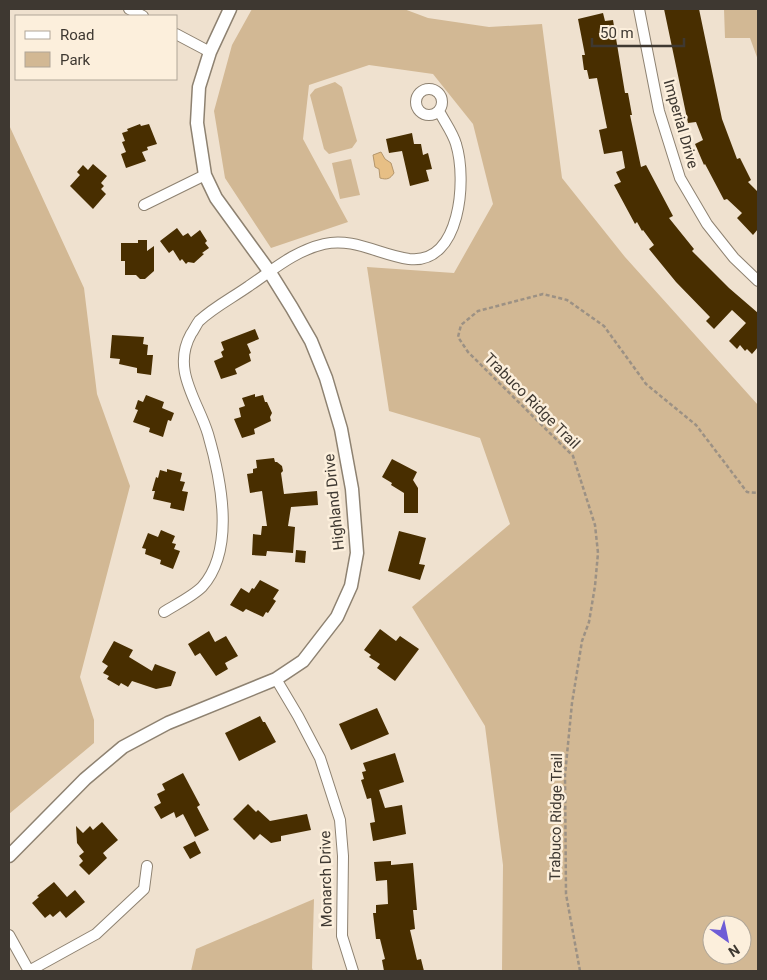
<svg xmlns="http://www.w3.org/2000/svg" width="767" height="980" font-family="Roboto,sans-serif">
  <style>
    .green { fill: #d2b894; fill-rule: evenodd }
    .water { fill: #e7bf85; stroke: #b4966c }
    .building { fill: #482e00 }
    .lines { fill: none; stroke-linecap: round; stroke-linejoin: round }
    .minor-casing { stroke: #8e8271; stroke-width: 12 }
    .tertiary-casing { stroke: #8e8271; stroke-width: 15 }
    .path { stroke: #9c9184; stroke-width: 2.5; stroke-dasharray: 4 2.5; stroke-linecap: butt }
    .minor { stroke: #fff; stroke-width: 10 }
    .tertiary { stroke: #fff; stroke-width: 12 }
    .labels { text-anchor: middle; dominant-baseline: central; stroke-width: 5; stroke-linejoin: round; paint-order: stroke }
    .street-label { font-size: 15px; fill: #3e3831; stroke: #fcefdc }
  </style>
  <rect width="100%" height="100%" fill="#efe1cf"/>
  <path class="green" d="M252,9H404L428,18L489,27L542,24L562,178L625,257L758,405V971H502L503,865L485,726L412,607L510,524L480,438L389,411L367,267L454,273L493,204L473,124L433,74L369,65L309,85L303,139L348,222L271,248L225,178L214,111L232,45ZM712,925H742V955H712Z
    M724,9H758V60L750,38H725Z
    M335,82L342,87L357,141L352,148L329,154L324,149L310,95L315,89Z
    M9,125L84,288L97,394L130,486L80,677L94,720V743L9,814Z
    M351,159L360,195L340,199L332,163Z
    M314,899L312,968L313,971H191L196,949Z"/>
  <path class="water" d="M381,152L385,159L391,163L394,173C390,179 387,180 380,178L379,169L375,167L373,155Z"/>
  <path class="building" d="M664,9H699L722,119L737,159L740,158L751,180L748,182L758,192V229L753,235L737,218L742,213L727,199L724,200L705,164L704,165L695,144L703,140L696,122L688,123Z
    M603,13L605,21L613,20L625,93H628L632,115H630L641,167L646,165L673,216L669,218L694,249L692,251L729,288L758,313V347L752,354L747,349L745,351L740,345L737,349L729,341L746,323L732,310L714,329L706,321L710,317L676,282L649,249L654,245L643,230L642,231L637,222L635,224L614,185L621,182L616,172L625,168L622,151L604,154L599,130L607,128L597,78L589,79L587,70H584L582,55H585L578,19Z
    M140,124L141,126L149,124L157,144L147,147L148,150L142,152L146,161L126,168L121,154L126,152L122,142L125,141L122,133L128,131L127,129Z
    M412,133L414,144H421L423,155L428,153L432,169L426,170L429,181L410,186L402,151L389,153L386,139Z
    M93,164L107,176L101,183L104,186L101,189L106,194L93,209L70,186L80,175L77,172L83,165L88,170Z
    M177,228L183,236L188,233L191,237L200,230L207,241L205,243L209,248L202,253L204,254L194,263L188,262L186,264L182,259L180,261L173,250L169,253L160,241Z
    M138,240H147V251L154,246V271L145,279H140L136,275H125V261H121V243H138Z
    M255,329L259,339L247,344L251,353L249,354L251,361L235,369L237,374L221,379L214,361L223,357L221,352L224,350L221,342Z
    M112,335L144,337L143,344L148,345L147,355H153L151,375L137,373V368L119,364L120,359L110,358Z
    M255,394V397L263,395L265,402H267L272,413L270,417L271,421L254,429L255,434L242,438L234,419L241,417L239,408L245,406L242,398Z
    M146,395L164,402L162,408L174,413L171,421L168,420L163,437L149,432L150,428L133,422L138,410L135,409L138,400L143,402Z
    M274,458L275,462H277L282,466L283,471L281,473L284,494L317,491L318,505L291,507L288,526L295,527L293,553L267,551L266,556L252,555L253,534L261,535L262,526H267L262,491L250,493L247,474L253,473V469L257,468L256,460Z
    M392,459L417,472L413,480L418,488V513H404V493L391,485L392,483L382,477Z
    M167,469L182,473L180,481L185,482L182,491L188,492L184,511L170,508L171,503L153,499L155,491H152L156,477L158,478L160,470L167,472Z
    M161,530L175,536L172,543L176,544L174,549L180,551L173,569L160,564L161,560L145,554L146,549L142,548L148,533L158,537Z
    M399,531L426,538L419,564L425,565L420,580L388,571Z
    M296,550L306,551L305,563L295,562Z
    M260,580L279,590L273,599L276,601L268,613L266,612L263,617L246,609L243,612L230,605L241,588L249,593L252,588L254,589Z
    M380,629L396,641L400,636L419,649L395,681L377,668L380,664L369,657L371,655L364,650Z
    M209,631L215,642L226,636L238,656L225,663L228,669L216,676L200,653L195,656L188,644Z
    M114,641L133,650L129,657L152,671L155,664L176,672L171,686L156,689L132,681L128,687L121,683L119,686L107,679L109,676L103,673L108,666L102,662Z
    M377,708L389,734L351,750L339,724Z
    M260,716L263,722H265L276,742L239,761L225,733Z
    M395,753L404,782L379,790L385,808L402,805L406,834L373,841L370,823L375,822L371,798L367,799L361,780L364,779L362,772L366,771L363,763Z
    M183,773L200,805L197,807L209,830L195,837L183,814L176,818L174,812L161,819L154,807L161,803L157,794L165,790L162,784Z
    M248,804L256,812L258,810L270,821L307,814L311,830L281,836V841L271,843L260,834L254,840L233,819Z
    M102,822L118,840L103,853L107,858L89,875L79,865L83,861L79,856L84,852L77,843L76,826L83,833L90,826L93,830Z
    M195,841L201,853L190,859L183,847Z
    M391,861V865L413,863L417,910H413L415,929L410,930L417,960L421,959L424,971H384L382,960L385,959L380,939H376L373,913H376V905L388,904L387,880L376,881L374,862Z
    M54,882L67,897L75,890L85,902L66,918L60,911L53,917L50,914L45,918L32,903L39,897L37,896Z"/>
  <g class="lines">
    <g class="minor-casing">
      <path id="minor" d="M129,9L143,16
        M639,9L659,111L680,178L707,224L734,258L758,281
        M176,34L210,52
        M416 102a13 13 0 1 1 26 0a13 13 0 1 1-26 0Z
        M144,205L205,175
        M164,612C175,605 193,596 202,587C236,549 221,479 208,434C198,401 171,370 191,334C194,330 196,325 199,321C214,307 232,298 249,286C273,270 294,251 324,244C353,237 380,255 409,259C461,265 467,179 456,144C453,133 444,121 439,111
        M276,679L298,716L320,758L340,820L343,856L342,936L353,971
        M9,935L29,971
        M29,971L96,934L144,889L147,866"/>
    </g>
    <g class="tertiary-casing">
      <path id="tertiary" d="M9,856L85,779L123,747L168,723L276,679L303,661L337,617L351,586L357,553L352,489L341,429L326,378L311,341L292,308L269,271L216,198L205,175L197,123L199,87L210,52L230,9"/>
    </g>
    <path class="path" d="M580,971L566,894L565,775L572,703L582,641L589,622L595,586L598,553L595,525L573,456L468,352L458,337L461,325L478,311L543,294L567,300L604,326L646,384L696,425L747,492L758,493"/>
    <use href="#minor" class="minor"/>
    <use href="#tertiary" class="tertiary"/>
  </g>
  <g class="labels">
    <g class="street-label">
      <text transform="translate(681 124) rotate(74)">Imperial Drive</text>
      <text transform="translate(532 401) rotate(45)">Trabuco Ridge Trail</text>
      <text transform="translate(334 502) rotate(-96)">Highland Drive</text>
      <text transform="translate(556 817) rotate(-89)">Trabuco Ridge Trail</text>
      <text transform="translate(326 879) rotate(-91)">Monarch Drive</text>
    </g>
  </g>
  <rect width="767" height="980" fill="none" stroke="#3e3831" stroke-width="20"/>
  <rect x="15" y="15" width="162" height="65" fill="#fcefdc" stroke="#b0a698"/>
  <rect x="25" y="31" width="25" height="8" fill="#ffffff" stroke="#b0a698"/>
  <text x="60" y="40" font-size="15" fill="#3e3831">Road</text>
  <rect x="25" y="52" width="25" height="15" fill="#d2b894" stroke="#b0a698"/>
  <text x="60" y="65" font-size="15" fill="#3e3831">Park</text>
  <g transform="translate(727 940) rotate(147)"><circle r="24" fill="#fcefdc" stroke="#b0a698"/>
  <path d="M0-4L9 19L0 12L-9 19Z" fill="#6e5cd6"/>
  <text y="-8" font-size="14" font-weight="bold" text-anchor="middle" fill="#3e3831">N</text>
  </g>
  <path d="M592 38v8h92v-8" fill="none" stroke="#3e3831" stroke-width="2.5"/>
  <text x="600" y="38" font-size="15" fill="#3e3831" stroke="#fcefdc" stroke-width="4" paint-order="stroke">50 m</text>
</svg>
